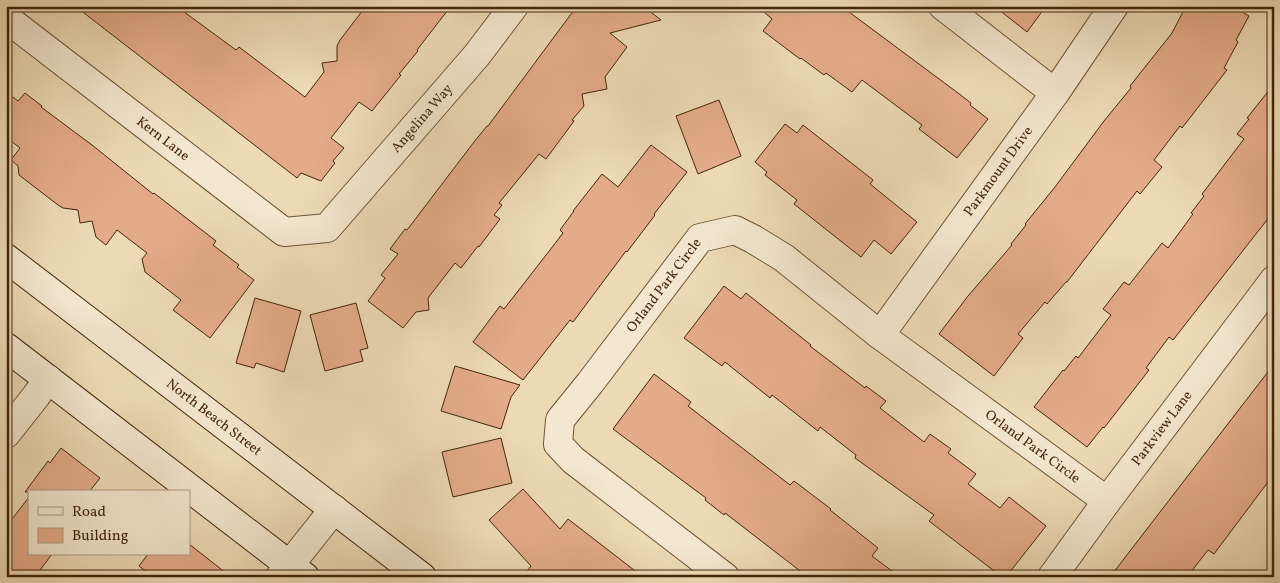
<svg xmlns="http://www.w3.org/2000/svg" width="1280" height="583" font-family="Vollkorn,serif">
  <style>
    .building { fill: #e4ab8a; stroke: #43260c }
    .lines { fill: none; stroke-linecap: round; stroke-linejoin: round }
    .street-casing { stroke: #6e5336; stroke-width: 30 }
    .secondary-casing { stroke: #43260c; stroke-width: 30 }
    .street { stroke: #f3e7cf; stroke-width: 28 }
    .secondary { stroke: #f3e7cf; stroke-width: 28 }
    .labels { text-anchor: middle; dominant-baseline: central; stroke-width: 4; stroke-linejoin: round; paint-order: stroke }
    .street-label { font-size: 14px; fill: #43260c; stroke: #f3e7cf }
  </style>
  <rect width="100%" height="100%" fill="#eddab5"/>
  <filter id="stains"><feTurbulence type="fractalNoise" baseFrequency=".004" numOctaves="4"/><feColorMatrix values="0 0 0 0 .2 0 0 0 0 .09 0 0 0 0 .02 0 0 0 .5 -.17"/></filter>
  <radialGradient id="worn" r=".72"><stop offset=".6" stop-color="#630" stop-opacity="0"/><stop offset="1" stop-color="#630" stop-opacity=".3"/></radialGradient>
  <path class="building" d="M75,6H176L236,50L239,47L305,97L324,72L322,63L337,61V46L340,40L366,6H451L417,50L418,51L399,74L401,75L372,111L359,102L331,138L344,148L333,161L335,163L321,181L301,173L297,178Z
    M577,6H643L661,20L610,33L627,47L605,77L607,89L582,94L584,106L572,120L574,121L546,159L539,154L499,203L502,205L494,215L500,219L479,247L478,246L461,268L455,263L428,298L429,310L416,312L403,328L368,301L385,278L381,275L398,254L390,249L405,229L407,230L474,142L487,126H488Z
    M757,6H841L958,93L971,103L970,105L988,119L957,158L919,129L922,125L862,80L852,92L826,73L824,75L801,58L800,59L763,31L772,19Z
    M994,6H1046L1027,32Z
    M1186,6H1232L1249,16L1236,40L1238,42L1224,68L1227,70L1182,128L1180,126L1154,160L1162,167L1140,194L1137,191L1067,282H1066L1047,304L1045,302L1018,334L1023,338L994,376L939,334L968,296L1012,245L1011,244L1026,225L1025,224L1055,187L1104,121L1131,88L1130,86L1172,33Z
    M1274,84V211L1173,340L1169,337L1146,368L1149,370L1104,428L1103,427L1087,447L1034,407L1063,370L1064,371L1076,356L1078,358L1104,324L1111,315L1103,309L1124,282L1129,285L1162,243L1168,248L1193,214L1191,213L1204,196L1202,194L1244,139L1237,134L1249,119L1247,118Z
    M6,92L18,101L25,93L42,106L41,107L92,145L153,194L154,193L216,241L213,245L239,265L237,267L254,280L210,338L173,310L181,300L145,272L142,259L147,253L117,230L106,245L96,237L92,221L80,223L78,210L63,208L58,205L19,175L18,166L11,160L20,148L6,137Z
    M719,100L741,156L698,174L676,116Z
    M785,124L797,133L803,125L873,180L870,184L917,222L891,254L874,240L861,257L794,204L797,200L765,175L767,172L755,162Z
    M651,145L687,172L654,214L655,215L627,252L626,251L573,322L570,320L523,380L473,342L500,306L504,309L550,250L563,233L560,230L574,211H573L602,174L618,187Z
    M724,286L741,299L746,293L811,345L810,346L865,388L866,386L886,401L880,408L924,442L930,434L951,449L948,453L976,474L968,484L1000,508L1009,497L1046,526L1006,577H1002L929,521L934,515L855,458L856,455L820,427L818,431L772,395L770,398L725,362L722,366L684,338Z
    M255,298L301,311L284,372L256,363L254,368L236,363Z
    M356,303L368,348L360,350L363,361L325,371L310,315Z
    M1274,364V474L1214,554L1208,550L1187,577H1110Z
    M455,366L520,385L511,397L501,429L441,411Z
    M654,374L691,402L688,406L790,485L794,481L831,509L830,510L878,548L872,556L900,577H808L725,513L724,515L705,500L706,498L613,429Z
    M501,438L512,483L453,497L442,452Z
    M61,448L100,478L89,492H25L48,461L50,463Z
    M523,489L560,529L568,519L643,577H523L531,566L489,520Z
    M29,497V554H52L35,577H6V527Z
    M189,544L231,577H153L139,566L148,554H189Z"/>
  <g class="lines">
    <g class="street-casing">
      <g id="street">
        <path d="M943,6L1055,93"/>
        <path id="s1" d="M6,18L284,232L327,228L477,55L514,6"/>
        <path id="s2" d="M880,335L1055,93L1114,6"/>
        <path d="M6,434L36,396L48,379"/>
        <path d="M280,577L334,509"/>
        <path id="s3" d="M725,577L573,460L558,444L560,420L590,383L700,238L735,230L753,239L784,258L880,335L1107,501"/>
        <path id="s4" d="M1052,577L1107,501L1274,280"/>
      </g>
    </g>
    <g class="secondary-casing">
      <g id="secondary">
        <path id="s5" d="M6,258L422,577"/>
        <path d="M6,347L305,577"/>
      </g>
    </g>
    <use href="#street" class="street"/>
    <use href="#secondary" class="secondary"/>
  </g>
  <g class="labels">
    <g class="street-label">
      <text stroke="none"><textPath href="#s1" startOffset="539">Angelina Way</textPath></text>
      <text stroke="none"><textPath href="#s1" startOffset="198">Kern Lane</textPath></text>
      <text stroke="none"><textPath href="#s2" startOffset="202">Parkmount Drive</textPath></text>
      <text stroke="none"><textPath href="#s3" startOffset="408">Orland Park Circle</textPath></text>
      <text stroke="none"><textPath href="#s5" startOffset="262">North Beach Street</textPath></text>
      <text stroke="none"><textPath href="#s4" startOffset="185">Parkview Lane</textPath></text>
      <text stroke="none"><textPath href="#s3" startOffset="872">Orland Park Circle</textPath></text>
    </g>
  </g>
  <rect width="1280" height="583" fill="none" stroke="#eddab5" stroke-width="25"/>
  <rect x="8" y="8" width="1265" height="568" fill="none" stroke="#43260c" stroke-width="2.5"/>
  <rect x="12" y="12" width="1255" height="558" fill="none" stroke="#43260c"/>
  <rect x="28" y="490" width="162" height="65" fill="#f3e7cf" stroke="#ad9a81"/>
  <rect x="38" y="507" width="25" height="8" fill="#f3e7cf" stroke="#ad9a81"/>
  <text x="72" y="516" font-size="15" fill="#43260c">Road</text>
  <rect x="38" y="528" width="25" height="15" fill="#e4ab8a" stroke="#ad9a81"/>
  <text x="72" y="540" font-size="15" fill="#43260c">Building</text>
  <rect width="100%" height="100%" filter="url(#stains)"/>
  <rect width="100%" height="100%" fill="url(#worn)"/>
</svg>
